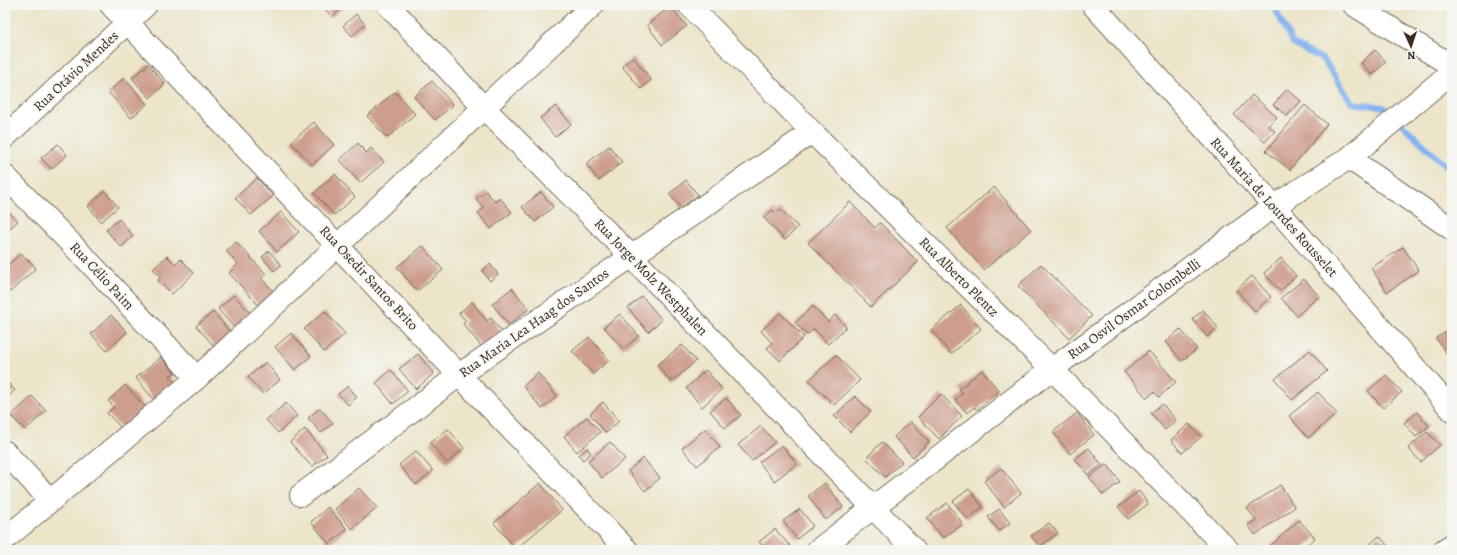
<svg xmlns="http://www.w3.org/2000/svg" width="1457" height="555" font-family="Alegreya,serif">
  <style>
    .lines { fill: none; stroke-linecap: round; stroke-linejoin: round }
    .stream { stroke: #84b3ef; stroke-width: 6 }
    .building { fill: #cd9d8e }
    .minor-casing { stroke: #796b5a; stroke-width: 24 }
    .minor { stroke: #fff; stroke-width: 22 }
    .labels { text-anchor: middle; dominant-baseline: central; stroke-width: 3.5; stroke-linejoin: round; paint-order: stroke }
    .street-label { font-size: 14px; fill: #3b2a1e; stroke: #f6f6f2 }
  </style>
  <rect width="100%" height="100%" fill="#f6f6f2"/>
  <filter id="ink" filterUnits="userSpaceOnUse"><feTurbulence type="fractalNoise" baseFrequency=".025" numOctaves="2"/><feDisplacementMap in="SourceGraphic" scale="8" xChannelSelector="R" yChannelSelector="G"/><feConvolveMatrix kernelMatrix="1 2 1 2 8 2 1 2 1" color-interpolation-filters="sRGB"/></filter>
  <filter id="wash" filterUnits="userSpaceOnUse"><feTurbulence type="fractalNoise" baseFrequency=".012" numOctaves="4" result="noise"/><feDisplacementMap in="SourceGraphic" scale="16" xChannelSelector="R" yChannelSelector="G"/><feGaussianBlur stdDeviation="0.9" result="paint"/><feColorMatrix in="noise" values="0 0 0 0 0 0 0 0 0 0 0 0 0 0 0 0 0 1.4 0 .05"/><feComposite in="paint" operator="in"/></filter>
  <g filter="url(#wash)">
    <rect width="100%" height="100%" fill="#ece5ca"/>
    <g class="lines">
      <path class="stream" d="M1273,5L1293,44L1324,60L1352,103L1384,107L1445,165L1452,169"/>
    </g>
    <g id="blocks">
      <path class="building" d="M322,5H346L332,17Z
        M671,6L687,26L662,45L647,25Z
        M356,14L365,24L352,36L343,26Z
        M1375,50L1386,62L1372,75L1361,63Z
        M633,57L651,80L641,89L622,66Z
        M148,64L165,84L150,98L132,78Z
        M124,78L147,104L131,118L108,92Z
        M432,81L453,105L435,120L414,97Z
        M1287,89L1301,101L1287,116L1273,105Z
        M395,92L415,114L387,138L367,116Z
        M1252,95L1277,117L1268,126L1275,131L1265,142L1234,115Z
        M1305,105L1327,124L1290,170L1266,151Z
        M556,106L571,124L555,137L540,118Z
        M314,122L334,145L312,165L291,142Z
        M358,143L366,153L371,148L384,162L360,183L340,160Z
        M58,144L67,155L51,169L41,158Z
        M609,146L622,162L599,181L586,164Z
        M335,174L355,197L334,215L314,193Z
        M257,178L273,196L251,215L235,198Z
        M686,180L698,195L681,208L669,194Z
        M994,187L1031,230L984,270L947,228Z
        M105,191L118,207L101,222L88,206Z
        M486,191L495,202L500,198L512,212L491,229L478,213L484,208L476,199Z
        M541,192L553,207L535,222L522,207Z
        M850,202L875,228L880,223L918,262L871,307L808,243Z
        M5,208L18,221L5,233Z
        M780,209L798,227L785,240L764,218L772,210L776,213Z
        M281,212L299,232L277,252L259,231Z
        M119,219L133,236L121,247L106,230Z
        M236,242L266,274L261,278L277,295L262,309L229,273L238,264L226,251Z
        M423,246L443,270L417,291L397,267Z
        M1403,247L1419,271L1387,292L1371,268Z
        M269,251L281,265L274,271L262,257Z
        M21,253L36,268L10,292L5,287V268Z
        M167,256L175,264L181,259L194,273L172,294L158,280L161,277L153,269Z
        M1281,258L1296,276L1280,291L1264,273Z
        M490,264L498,274L490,281L482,271Z
        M1041,264L1092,316L1069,338L1018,286Z
        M1252,276L1271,297L1255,311L1236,290Z
        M1304,279L1319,296L1297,316L1281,298Z
        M512,288L529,309L509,325L492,304Z
        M234,295L253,316L237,331L218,309Z
        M642,296L662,320L648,332L628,308Z
        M472,302L487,321L491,318L502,332L482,347L463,324L466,321L459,313Z
        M961,305L981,329L951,354L931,330Z
        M813,306L828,322L835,315L846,327L828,344L814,329L807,335L795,323Z
        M1203,310L1218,328L1207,337L1192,319Z
        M325,311L345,334L324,352L304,329Z
        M213,312L232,334L216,348L196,326Z
        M780,313L804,337L780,361L767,348L772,343L761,331Z
        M620,314L639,336L623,349L604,327Z
        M111,315L127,332L107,351L91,334Z
        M1452,328V355L1449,357L1436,338Z
        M1180,329L1197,349L1182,361L1166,342Z
        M291,333L311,356L295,370L275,347Z
        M589,337L609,360L593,374L572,351Z
        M682,345L696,361L671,382L657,365Z
        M1310,350L1327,371L1292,400L1275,379Z
        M1149,351L1176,382L1159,397L1154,392L1147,398L1124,372Z
        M418,354L434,373L416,389L399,369Z
        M836,355L860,380L834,405L809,380Z
        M161,357L175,373L170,376L176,384L155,401L136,378Z
        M266,362L280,380L263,394L248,377Z
        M391,370L408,391L393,404L376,383Z
        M706,370L722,389L702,407L686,388Z
        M982,370L999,391L977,410L974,407L967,413L955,400L963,393L959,389Z
        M538,373L557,396L542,409L523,386Z
        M1386,375L1402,392L1383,408L1368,391Z
        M5,380L15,390L5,400Z
        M125,385L147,409L124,431L107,413L114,407L108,401Z
        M348,386L357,397L348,405L338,394Z
        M1318,392L1337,414L1308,438L1289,416Z
        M941,394L962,416L939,439L918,417Z
        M32,396L46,411L25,430L11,416Z
        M855,396L871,412L850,432L834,416Z
        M726,398L741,415L725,428L710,411Z
        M603,402L619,421L606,433L590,414Z
        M286,403L297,416L278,433L266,420Z
        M1162,404L1176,420L1165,430L1151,413Z
        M320,408L333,423L321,433L308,418Z
        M1417,412L1429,426L1416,437L1404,423Z
        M1077,413L1094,435L1070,454L1053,432Z
        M587,417L600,432L577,452L564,436Z
        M910,421L929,442L913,457L894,437Z
        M1189,424L1201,437L1182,453L1171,440Z
        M761,426L775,442L752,461L738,445Z
        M305,429L327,455L312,467L290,442Z
        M448,429L464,448L447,463L430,443Z
        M705,429L720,447L697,466L682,448Z
        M1427,432L1440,445L1421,462L1408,448Z
        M610,442L625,459L602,478L588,461Z
        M882,442L902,462L885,477L866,458Z
        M782,445L797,464L774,481L759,462Z
        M587,448L591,453L583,460L579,455Z
        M1089,448L1102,465L1088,475L1075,459Z
        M416,451L433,471L416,485L399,465Z
        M643,458L660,478L645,491L628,471Z
        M1107,464L1120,482L1103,495L1089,477Z
        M1001,468L1021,493L1004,507L984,481Z
        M540,483L562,510L516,549L494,523Z
        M825,483L843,507L826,520L808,496Z
        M1280,485L1295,507L1255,535L1248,525L1256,520L1247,508Z
        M359,488L377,508L352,529L335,509Z
        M969,489L983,507L967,519L953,501Z
        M1139,491L1148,504L1128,519L1118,507Z
        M947,503L963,524L943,538L927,518Z
        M328,507L347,529L329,544L311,522Z
        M800,509L813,526L797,539L783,521Z
        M999,509L1010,523L999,531L988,517Z
        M1299,520L1315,538L1301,550H1272L1269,547Z
        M1049,523L1058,533L1040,547L1031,536Z
        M775,529L791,547L787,550H767L759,542Z
        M1379,536L1392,550H1370L1367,547Z"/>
    </g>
  </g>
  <g filter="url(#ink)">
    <use href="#blocks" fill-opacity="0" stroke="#796b5a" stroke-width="1"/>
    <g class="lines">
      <g class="minor-casing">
        <path id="minor" d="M111,5L459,375L627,550
          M388,5L484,108L631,256L914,550
          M689,5L812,132L1052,369L1228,550
          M1093,5L1274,206L1452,410
          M1354,5L1452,66
          M5,137L146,5
          M1349,158L1452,229
          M5,176L90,263L197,378
          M5,452L51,501
          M301,495L459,375L812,132
          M5,539L197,378L593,5
          M818,550L1052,369L1274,206L1349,158L1452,72
          M1444,550L1452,545"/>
      </g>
      <use href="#minor" class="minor"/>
    </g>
  </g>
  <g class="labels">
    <g class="street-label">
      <text transform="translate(76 71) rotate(-43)">Rua Otávio Mendes</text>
      <text transform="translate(1274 207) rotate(48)">Rua Maria de Lourdes Rousselet</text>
      <text transform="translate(102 276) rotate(47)">Rua Célio Paim</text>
      <text transform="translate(651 277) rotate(46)">Rua Jorge Molz Westphalen</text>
      <text transform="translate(959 277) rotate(45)">Rua Alberto Plentz</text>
      <text transform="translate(369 278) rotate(47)">Rua Osedir Santos Brito</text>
      <text transform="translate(1134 309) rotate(-36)">Rua Osvil Osmar Colombelli</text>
      <text transform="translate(534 323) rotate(-35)">Rua Maria Lea Haag dos Santos</text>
    </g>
  </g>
  <rect width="1457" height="555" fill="none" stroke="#f6f6f2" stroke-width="20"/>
  <g transform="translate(1411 46) rotate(177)" stroke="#f6f6f2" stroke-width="3" paint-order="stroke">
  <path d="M0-3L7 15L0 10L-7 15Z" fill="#3b2a1e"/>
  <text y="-6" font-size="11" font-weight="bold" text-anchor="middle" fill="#3b2a1e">N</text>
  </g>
</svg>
